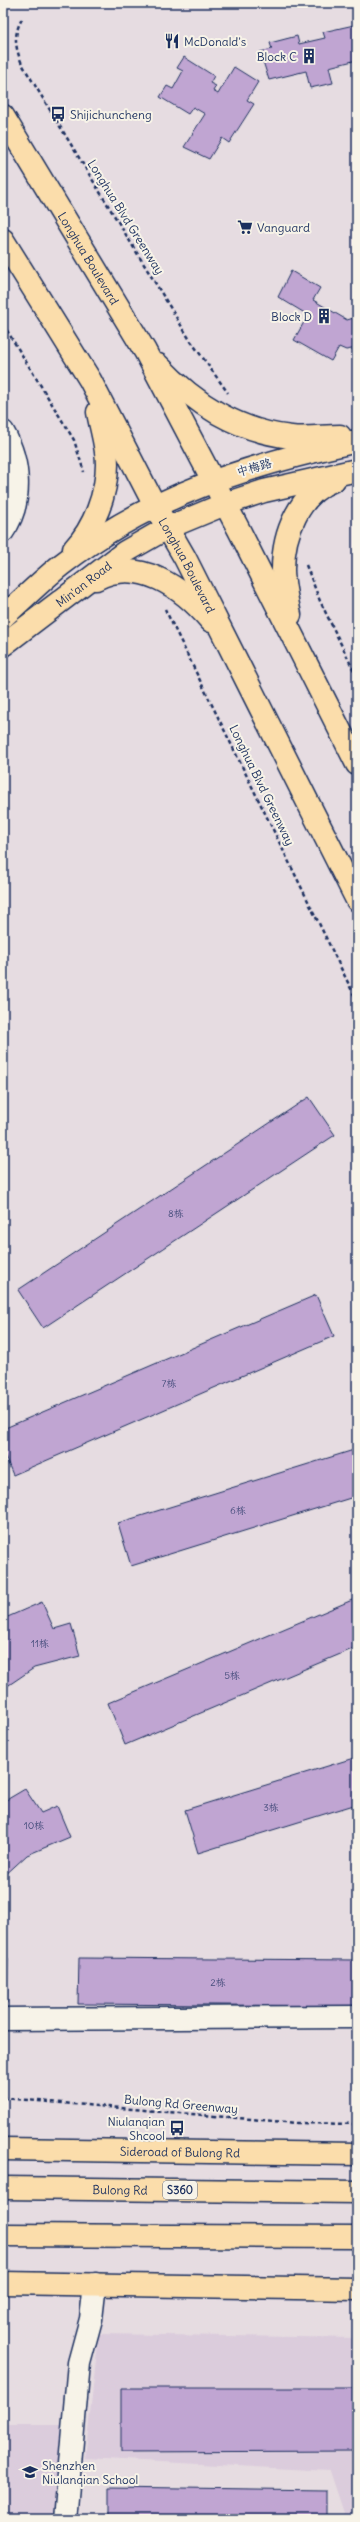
<svg xmlns="http://www.w3.org/2000/svg" width="360" height="2522" font-family="Delius,'LXGW WenKai TC',sans-serif">
  <style>
    .built { fill: #dbccdc }
    .building { fill: #c0a5d2; stroke: #1b2f5e }
    .lines { fill: none; stroke-linecap: round; stroke-linejoin: round }
    .minor-casing { stroke: #1b2f5e; stroke-width: 25 }
    .major-casing { stroke: #1b2f5e; stroke-width: 25 }
    .path { stroke: #1b2f5e; stroke-width: 2.5; stroke-dasharray: 4 3; stroke-linecap: butt }
    .minor { stroke: #f7f3e8; stroke-width: 22 }
    .major { stroke: #fbddab; stroke-width: 22 }
    .labels { text-anchor: middle; dominant-baseline: central; stroke-width: 4; stroke-linejoin: round; paint-order: stroke }
    .number-label { font-size: 10px; fill: #444c7b }
    .shield { fill: #f7f3e8; stroke: #5d6a87; stroke-width: 1 }
    .shield-label { font-size: 11px; font-weight: bold; fill: #1b2f5e }
    .poi-label { font-size: 12px; fill: #1b2f5e; stroke: #f7f3e8; text-anchor: start }
    .street-label { font-size: 12px; fill: #1b2f5e; stroke: #f7f3e8 }
  </style>
  <rect width="100%" height="100%" fill="#e6dce1"/>
  <filter id="ink" filterUnits="userSpaceOnUse"><feTurbulence type="fractalNoise" baseFrequency=".025" numOctaves="2"/><feDisplacementMap in="SourceGraphic" scale="8" xChannelSelector="R" yChannelSelector="G"/><feConvolveMatrix kernelMatrix="1 2 1 2 8 2 1 2 1" color-interpolation-filters="sRGB"/></filter>
  <g filter="url(#ink)">
    <path class="built" d="M99,2334L357,2338V2519H346L330,2471L85,2458Z
      M3,2425H61L53,2519H3Z"/>
    <path class="building" d="M354,25L357,38V60L329,67L333,83L310,88L306,71L269,80L260,52L272,49L270,43L297,36L299,44L325,38L323,32Z
      M184,57L214,76L210,83L216,86L213,91L218,94L234,67L258,82L247,100L254,104L229,143L222,138L209,159L184,147L205,114L193,107L188,114L160,97L167,86L173,89L183,71L177,68Z
      M291,271L320,288L313,300L347,320L357,317V348L346,350L339,347L331,361L294,340L308,315L278,297Z
      M309,1097L335,1135L43,1328L18,1290Z
      M316,1295L334,1336L13,1475L3,1451V1429Z
      M357,1449V1496L131,1566L118,1523Z
      M357,1598V1647L125,1745L108,1703Z
      M42,1602L54,1629L71,1624L80,1656L34,1668L3,1689V1619Z
      M357,1757V1804L198,1853L185,1810Z
      M25,1789L41,1813L57,1806L70,1837L27,1855L3,1877V1802Z
      M3,1958H8L7,2003H3Z
      M79,1958L357,1960V2006L78,2004Z
      M121,2388H357V2451L121,2452Z
      M109,2487L326,2490V2519H109Z"/>
    <g class="lines">
      <g class="minor-casing">
        <path id="minor" d="M3,432C20,461 23,503 3,531
          M3,2019L357,2017
          M65,2519L79,2363L91,2319L95,2284"/>
      </g>
      <g class="major-casing">
        <g id="major">
          <path id="s1" d="M3,116L145,351L239,530L357,764"/>
          <path id="s2" d="M3,240L90,380L155,506L185,558L357,900"/>
          <path d="M158,365C195,404 237,431 291,437C306,439 324,436 340,436"/>
          <path d="M74,549C94,528 107,494 107,464C107,447 101,429 98,412"/>
          <path d="M96,579C139,556 183,588 211,621"/>
          <path d="M290,615C287,600 283,584 283,569C283,534 299,493 334,480"/>
          <path d="M3,617C22,600 41,581 61,565C150,495 249,465 357,441"/>
          <path id="s3" d="M3,645L125,552L167,528L225,504L264,491L357,470"/>
          <path id="s4" d="M3,2149L357,2154"/>
          <path id="s5" d="M3,2188L357,2192"/>
          <path d="M3,2235L357,2237"/>
          <path d="M3,2283L357,2289"/>
        </g>
      </g>
      <path class="path" d="M22,19C13,35 15,47 22,64L190,340L228,393
        M3,324L74,440L84,472
        M306,565L320,601L357,677
        M165,609L357,1001
        M3,2098L297,2123L357,2124"/>
      <use href="#minor" class="minor"/>
      <use href="#major" class="major"/>
    </g>
  </g>
  <defs>
    <g id="restaurant-bare" transform="scale(1.2)"><path d="M-5-6h1v4h1v-4h1v4h1v-4h1v5L-1.5 .5V6h-2V.5L-5-1ZM5-6V6H3V1.5H1.5Q1.5-4 5-6Z" fill="#1b2f5e" stroke="#f7f3e8" stroke-width="2.5" paint-order="stroke"/></g>
    <g id="building-bare" transform="scale(1.2)"><path d="M-4-6H4V6H1V3H-1V6H-4ZM-2.5-4.3h1.7v1.8h-1.7ZM.8-4.3h1.7v1.8H.8ZM-2.5-1h1.7V.8h-1.7ZM.8-1h1.7V.8H.8Z" fill="#1b2f5e" stroke="#f7f3e8" stroke-width="2.5" paint-order="stroke"/></g>
    <g id="bus-bare" transform="scale(1.2)"><path d="M-5-6H5V4H4V6H2V4H-2V6H-4V4H-5ZM-3.5-4V0h7V-4ZM-3.5 1.2v1.5H-2V1.2ZM2 1.2v1.5H3.5V1.2Z" fill="#1b2f5e" stroke="#f7f3e8" stroke-width="2.5" paint-order="stroke"/></g>
    <g id="supermarket-bare" transform="scale(1.2)"><path d="M-6-5.5h2.5l.6 2H6L4.5 2H-2.5L-4.4-4H-6ZM-1.5 3.2a1.3 1.3 0 1 0 .1 0ZM3 3.2a1.3 1.3 0 1 0 .1 0Z" fill="#1b2f5e" stroke="#f7f3e8" stroke-width="2.5" paint-order="stroke"/></g>
    <g id="school-bare" transform="scale(1.2)"><path d="M0-5L7-2L0 1L-7-2ZM-4 1L0 2.5L4 1V4Q0 6-4 4Z" fill="#1b2f5e" stroke="#f7f3e8" stroke-width="2.5" paint-order="stroke"/></g>
  </defs>
  <g fill-rule="evenodd">
    <use href="#restaurant-bare" x="172" y="41"/>
    <use href="#building-bare" x="309" y="56"/>
    <use href="#bus-bare" x="58" y="114"/>
    <use href="#supermarket-bare" x="245" y="227"/>
    <use href="#building-bare" x="324" y="316"/>
    <use href="#bus-bare" x="177" y="2128"/>
    <use href="#school-bare" x="30" y="2472"/>
  </g>
  <g class="labels">
    <g class="number-label">
      <text x="176" y="1213">8栋</text>
      <text x="169" y="1383">7栋</text>
      <text x="238" y="1510">6栋</text>
      <text x="40" y="1643">11栋</text>
      <text x="232" y="1675">5栋</text>
      <text x="271" y="1807">3栋</text>
      <text x="34" y="1825">10栋</text>
      <text x="218" y="1982">2栋</text>
    </g>
    <rect class="shield" x="163" y="2181" width="34" height="18" rx="3"/>
    <g class="shield-label">
      <text x="180" y="2190">S360</text>
    </g>
    <g class="poi-label">
      <text x="184" y="41">McDonald's</text>
      <text x="297" y="56" text-anchor="end">Block C</text>
      <text x="70" y="114">Shijichuncheng</text>
      <text x="257" y="227">Vanguard</text>
      <text x="312" y="316" text-anchor="end">Block D</text>
      <text x="165" y="2121" text-anchor="end">Niulanqian<tspan x="165" dy="14">Shcool</tspan></text>
      <text x="42" y="2465">Shenzhen<tspan x="42" dy="14">Niulanqian School</tspan></text>
    </g>
    <g class="street-label">
      <text transform="translate(126 217) rotate(58)">Longhua Blvd Greenway</text>
      <text stroke="none"><textPath href="#s1" startOffset="166">Longhua Boulevard</textPath></text>
      <text transform="translate(254 467) rotate(-16)">中梅路</text>
      <text stroke="none"><textPath href="#s2" startOffset="374">Longhua Boulevard</textPath></text>
      <text stroke="none"><textPath href="#s3" startOffset="101">Min'an Road</textPath></text>
      <text transform="translate(262 785) rotate(64)">Longhua Blvd Greenway</text>
      <text transform="translate(181 2104) rotate(5)">Bulong Rd Greenway</text>
      <text stroke="none"><textPath href="#s4" startOffset="177">Sideroad of Bulong Rd</textPath></text>
      <text stroke="none"><textPath href="#s5" startOffset="117">Bulong Rd</textPath></text>
    </g>
  </g>
  <rect width="360" height="2522" fill="none" stroke="#f7f3e8" stroke-width="16"/>
  <rect x="8" y="8" width="344" height="2506" fill="none" stroke="#1b2f5e" stroke-width="1.5" filter="url(#ink)"/>
</svg>
